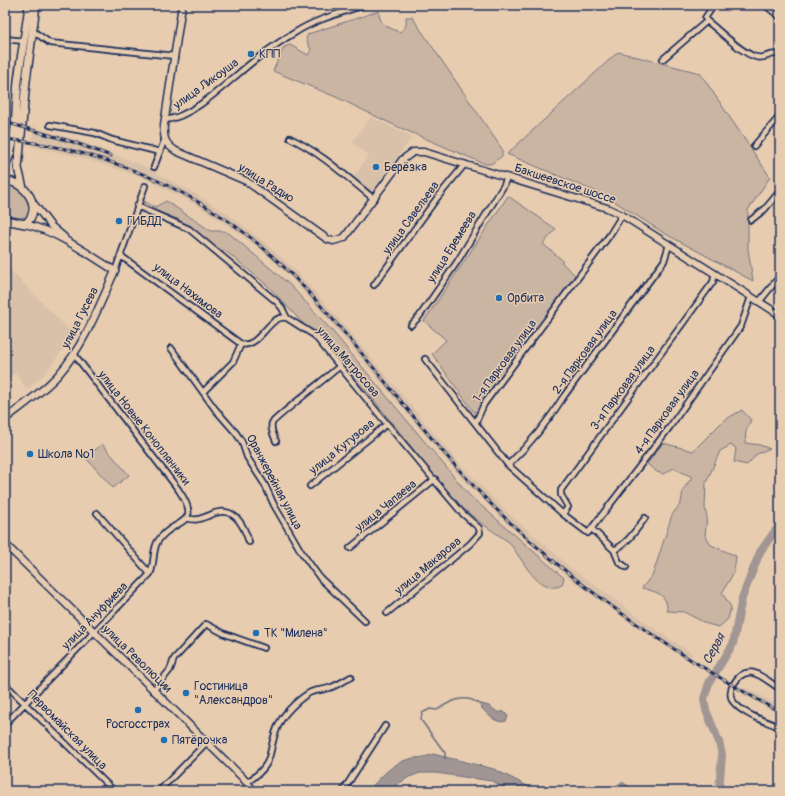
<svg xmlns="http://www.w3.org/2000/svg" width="785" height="796" font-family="Pangolin,sans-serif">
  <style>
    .built { fill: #d8c0a9 }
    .green { fill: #cab5a3; stroke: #727280 }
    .water { fill: #a19694; stroke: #6b6d7e }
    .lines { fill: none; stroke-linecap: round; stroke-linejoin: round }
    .stream { stroke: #6b6d7e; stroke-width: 1.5 }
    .river { stroke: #a19694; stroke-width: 8 }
    .street-casing { stroke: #1b2f5e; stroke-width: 8 }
    .secondary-casing { stroke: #1b2f5e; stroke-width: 9 }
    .primary-casing { stroke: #1b2f5e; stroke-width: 10 }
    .street { stroke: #e7ccaf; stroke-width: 4.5 }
    .secondary { stroke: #e7ccaf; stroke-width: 6 }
    .primary { stroke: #e7ccaf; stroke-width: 7 }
    .rail-casing { stroke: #1b2f5e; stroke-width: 3 }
    .rail { stroke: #e7ccaf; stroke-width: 1.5; stroke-dasharray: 4.5; stroke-linecap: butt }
    .poi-dot { fill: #1f6fb2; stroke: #e7ccaf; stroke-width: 1.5 }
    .labels { text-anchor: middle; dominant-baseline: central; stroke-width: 3; stroke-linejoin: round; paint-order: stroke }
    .poi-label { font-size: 12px; fill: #1b2f5e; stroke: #e7ccaf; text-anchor: start }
    .street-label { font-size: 12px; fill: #1b2f5e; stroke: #e7ccaf }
    .water-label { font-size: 13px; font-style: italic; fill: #2f3e66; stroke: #e7ccaf }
  </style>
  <rect width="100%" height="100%" fill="#e7ccaf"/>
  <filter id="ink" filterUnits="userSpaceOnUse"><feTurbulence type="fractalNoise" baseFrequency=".025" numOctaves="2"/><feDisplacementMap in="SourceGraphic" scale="8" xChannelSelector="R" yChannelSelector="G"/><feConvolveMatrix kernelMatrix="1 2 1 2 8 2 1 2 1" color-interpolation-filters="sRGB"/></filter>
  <g filter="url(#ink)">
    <path class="built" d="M371,117L412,137L371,193L352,179L369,155L352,142Z
      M34,127L80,141L143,166L199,196L229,215L264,242L297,272L338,318L459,463L507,512L570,567L648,624L693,654L688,660L629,622L573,581L502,519L457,473L332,324L291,278L259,248L224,223L193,203L139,176L79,157L31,146Z
      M5,265L74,335L43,376L27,389L15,373L5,381Z
      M745,687L780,706V715L742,694Z"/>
    <path class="green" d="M379,11C378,24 388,27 399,32C406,29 407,25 406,17H412L502,149V156L491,164H485L396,126L336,97L273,71L284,47L290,45L308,55L311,50L306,39L308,34Z
      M618,52L700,73L770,177L748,210V249L753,281L662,232L606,196L507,154Z
      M5,184C20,186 34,201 28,216L21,218L5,216Z
      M508,196L556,229L543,244L562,260V263L575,275L478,411L474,412L432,354L446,340L424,321Z
      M144,201L155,207L166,201L211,231H224L230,234L290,285L334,333L470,496L564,578L562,585L557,587H550L538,581L529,571L509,542L481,523L454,501L370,395L269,287L228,253L216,247L194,230L189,229L178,219L144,207Z
      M742,410L751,420L746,431L745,443L760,445L770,449L757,454L747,465L734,462L736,448L731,445L720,451L706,483L705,508L707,517L705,535L711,545L736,556L734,572L722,593L731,607L728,619L719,627L707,624L684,612L667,611C668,594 656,592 642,588L653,574L672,515L681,503L683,490L692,477L674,468L663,474L657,472L647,464L663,443L693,451L723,421Z
      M102,444L129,475L113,488L86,458Z"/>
    <path class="water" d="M478,703L489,706L499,713L503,711L508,716L506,721C495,725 484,711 478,703Z
      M433,754L494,769L537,791H511L492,781L436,773H420L409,777L387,791H368C379,779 392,763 409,759C418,757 425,758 433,754Z
      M622,782L636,791H619L616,786Z"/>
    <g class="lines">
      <path class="stream" d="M445,759V753L421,720L422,713L430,709L437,710C450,701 464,694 478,703"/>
      <path class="river" d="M719,791L722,755L719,742L706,710L704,699L709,683L733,644L742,598L760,552L780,524"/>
      <g class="street-casing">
        <path id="street" d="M765,5L780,17
          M707,21C720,31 741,53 756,57C765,60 771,51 780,55
          M33,31L50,43L175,56
          M5,39L24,41
          M663,59L707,21L705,18L714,5
          M165,120C195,117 231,78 255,60C268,50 282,40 296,32C316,19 342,13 364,5
          M50,125L95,133L112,140L160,152
          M290,138C321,153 347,177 374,199
          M754,146L780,116
          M154,167L164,141
          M137,206L189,229L277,302L282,308L287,318L314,335L387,424L462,513L479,528L480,533L470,544L387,613
          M751,220L765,209L780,191
          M121,256L241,344
          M115,271L145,186
          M374,285L437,198L465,164
          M759,302L780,276
          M411,325L419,317L457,262L504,185L507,177
          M171,348L215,409L236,433L242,442L247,457L265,485L274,505L302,553L320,578L365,621
          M425,359L508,465L563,514L588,533L669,428L741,326L751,297
          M203,392L233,362L241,344C260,349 269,313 287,318
          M476,422L484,404L609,236L622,215
          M276,441C274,436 270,429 272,423C274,419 332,373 340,366
          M508,465C530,444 548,422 564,396L664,261L669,245
          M310,486L387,424
          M97,513L150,574
          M563,514L568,507L561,495V490L713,282L715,274
          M186,518C197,521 200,519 210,515C233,504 243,523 249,542
          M592,529L614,550L619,562L626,567
          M350,548L435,479
          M614,550C628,543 636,530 645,518
          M5,684L114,791
          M780,689C763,678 747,660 733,685C730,690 730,695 732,700C741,714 765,721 780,727
          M153,691L170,670L174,659L206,624L225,634L264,648
          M5,724L150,574C155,564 152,550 158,541C173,517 205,528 178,489L74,354
          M247,782C279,762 265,750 280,722C285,712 301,697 311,692C316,690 323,690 329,688C336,686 344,681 351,677
          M412,790L413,791
          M159,791L207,742
          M343,791L385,726"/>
      </g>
      <g class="secondary-casing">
        <path id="secondary" d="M182,5L164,125C163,138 165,144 176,151L246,181L327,239L333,241L344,238L402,160L413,152H424L607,208L622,215L780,315
          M34,204L51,226L64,237
          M5,419C23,405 44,391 59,374C85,344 99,306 115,271C87,253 58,232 25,224
          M5,544L242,777L254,791"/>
      </g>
      <g class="primary-casing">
        <path id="primary" d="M5,166C18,141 15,109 18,81C21,56 26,30 29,5
          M5,181C26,181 44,209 25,224L5,220
          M23,188L18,168L26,81L36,5"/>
      </g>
      <use href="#street" class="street"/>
      <use href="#secondary" class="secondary"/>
      <use href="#primary" class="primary"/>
      <g class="rail-casing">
        <path id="rail" d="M5,122L73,142L111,156
          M5,139C113,150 218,198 294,277C365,350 423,436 495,508C578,590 678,656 780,712"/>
      </g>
      <use href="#rail" class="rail"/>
    </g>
  </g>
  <g class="poi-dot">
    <circle cx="251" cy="54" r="4"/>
    <circle cx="376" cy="167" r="4"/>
    <circle cx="119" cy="221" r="4"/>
    <circle cx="499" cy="298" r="4"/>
    <circle cx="30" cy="454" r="4"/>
    <circle cx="256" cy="633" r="4"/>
    <circle cx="186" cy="693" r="4"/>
    <circle cx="138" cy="710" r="4"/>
    <circle cx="164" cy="740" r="4"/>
  </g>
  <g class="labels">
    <g class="poi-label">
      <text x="259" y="54">КПП</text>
      <text x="384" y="167">Берёзка</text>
      <text x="127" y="221">ГИБДД</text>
      <text x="507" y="298">Орбита</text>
      <text x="38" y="454">Школа №1</text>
      <text x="264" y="633">ТК "Милена"</text>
      <text x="194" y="686">Гостиница<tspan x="194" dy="14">"Александров"</tspan></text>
      <text x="138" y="724" text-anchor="middle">Росгосстрах</text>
      <text x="172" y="740">Пятёрочка</text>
    </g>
    <g class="street-label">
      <text transform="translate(206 84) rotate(-36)">улица Ликоуша</text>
      <text transform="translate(266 183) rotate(32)">улица Радио</text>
      <text transform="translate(565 184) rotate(18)">Бакшеевское шоссе</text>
      <text transform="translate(411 218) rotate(-54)">улица Савельева</text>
      <text transform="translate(452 247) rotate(-58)">улица Еремеева</text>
      <text transform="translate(188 291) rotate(37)">улица Нахимова</text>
      <text transform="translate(80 318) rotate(-63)">улица Гусева</text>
      <text transform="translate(585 352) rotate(-54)">2-я Парковая улица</text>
      <text transform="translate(505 361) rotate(-54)">1-я Парковая улица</text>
      <text transform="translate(348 362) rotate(49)">улица Матросова</text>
      <text transform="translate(623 388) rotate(-54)">3-я Парковая улица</text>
      <text transform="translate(667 412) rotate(-54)">4-я Парковая улица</text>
      <text transform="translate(144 428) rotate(52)">улица Новые Коноплянники</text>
      <text transform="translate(342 447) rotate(-39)">улица Кутузова</text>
      <text transform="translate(274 482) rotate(62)">Оранжерейная улица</text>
      <text transform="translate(386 506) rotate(-39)">улица Чапаева</text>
      <text transform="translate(428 566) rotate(-40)">улица Макарова</text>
      <text transform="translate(95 616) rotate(-46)">улица Ануфриева</text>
      <text transform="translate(137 659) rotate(44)">улица Революции</text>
      <text transform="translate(67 730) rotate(45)">Первомайская улица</text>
    </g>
    <g class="water-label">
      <text transform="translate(714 649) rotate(-62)">Серая</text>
    </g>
  </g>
  <rect width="785" height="796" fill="none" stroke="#e7ccaf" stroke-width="20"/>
  <rect x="10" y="10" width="765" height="776" fill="none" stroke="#1b2f5e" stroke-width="1.5" filter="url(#ink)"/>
</svg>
